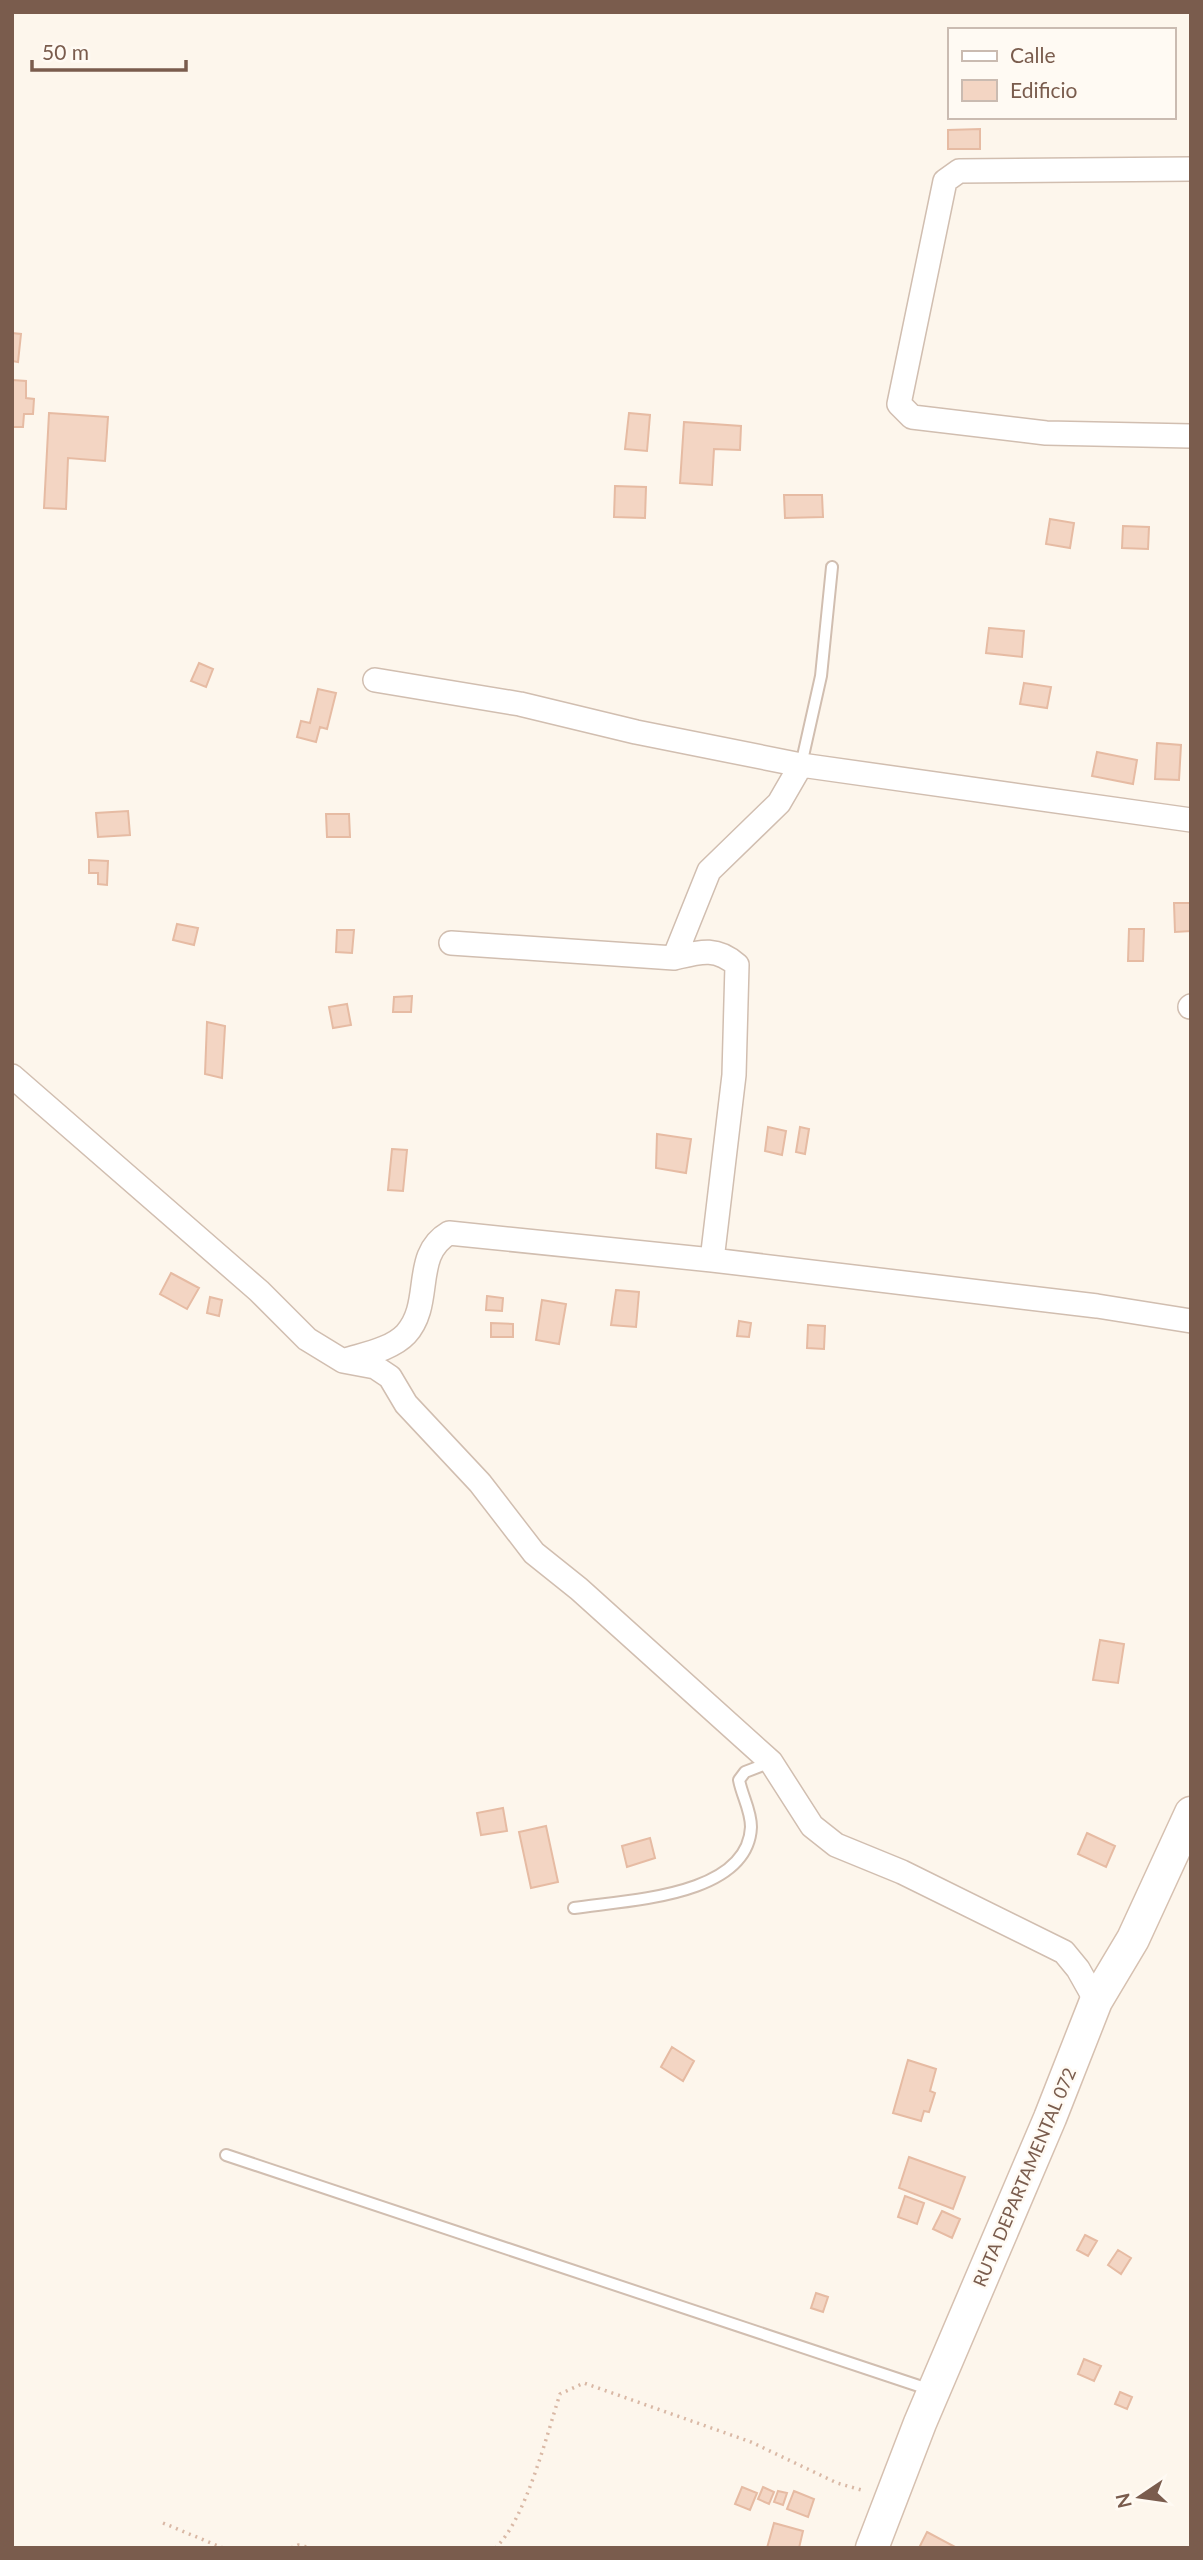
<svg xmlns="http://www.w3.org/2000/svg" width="1203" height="2560" font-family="Lato,sans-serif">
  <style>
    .building { fill: #f3d5c3; stroke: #e6bba3; stroke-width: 2 }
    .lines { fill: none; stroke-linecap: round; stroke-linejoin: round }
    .lane-casing { stroke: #d1beb0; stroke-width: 14 }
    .street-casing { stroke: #d1beb0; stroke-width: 26 }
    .secondary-casing { stroke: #d6c0b0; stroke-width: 35 }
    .path { stroke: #d9b8a5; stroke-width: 3.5; stroke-dasharray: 2 5; stroke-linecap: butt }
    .lane { stroke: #fff; stroke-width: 10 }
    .street { stroke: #fff; stroke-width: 23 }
    .secondary { stroke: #fff; stroke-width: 32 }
    .labels { text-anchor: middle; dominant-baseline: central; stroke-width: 5; stroke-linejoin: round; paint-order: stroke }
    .street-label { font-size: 18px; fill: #7a5c4d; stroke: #fffaf3 }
  </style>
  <rect width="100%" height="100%" fill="#fdf6ec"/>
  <path class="building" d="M980,129V149H948V130Z
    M12,333L21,334L18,362L12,361Z
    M12,380L26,381V398L34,399L33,414H24L23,427H12Z
    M49,413L108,417L105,461L68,458L66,509L44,508Z
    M629,413L650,415L647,451L625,449Z
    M684,422L741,426L740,450L714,449L712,485L680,483Z
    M615,486L646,487L645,518L614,517Z
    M784,495H822L823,517L785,518Z
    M1050,519L1074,523L1070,548L1046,544Z
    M1123,526L1149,527L1148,549L1122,548Z
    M989,628L1024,631L1022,657L986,653Z
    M199,663L213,669L206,687L191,681Z
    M1024,683L1051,687L1047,708L1020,704Z
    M318,689L336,693L327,729L320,727L316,742L297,737L301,721L310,723Z
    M1157,743L1181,745L1179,780L1155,779Z
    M1097,752L1137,760L1133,784L1092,776Z
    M128,811L130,835L98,837L96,813Z
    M326,814H349L350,837H327Z
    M89,860L108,861L107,885L98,884V873H89Z
    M1174,903H1191V931L1175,932Z
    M177,924L198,928L194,945L173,940Z
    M1129,929H1144L1143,961H1128Z
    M337,930H354L352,953L336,952Z
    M412,996L411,1012H393L394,997Z
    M347,1004L351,1025L333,1028L329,1007Z
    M207,1022L225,1026L222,1078L205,1074Z
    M768,1127L786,1131L782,1155L765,1151Z
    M800,1127L809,1129L805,1154L796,1152Z
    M657,1134L691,1139L686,1173L656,1168Z
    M392,1149L407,1150L403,1191L388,1190Z
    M171,1273L199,1288L187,1309L160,1294Z
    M616,1290L639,1292L636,1327L611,1325Z
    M487,1296L503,1298L502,1311L486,1310Z
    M210,1297L222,1300L219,1316L207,1313Z
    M542,1300L566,1304L559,1344L536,1340Z
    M739,1321L751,1323L749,1337L737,1336Z
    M491,1323L513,1324V1337H491Z
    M808,1325L825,1326L824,1349L807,1348Z
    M1100,1640L1124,1644L1118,1683L1093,1680Z
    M503,1808L507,1831L481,1835L477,1813Z
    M546,1826L558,1882L531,1888L519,1832Z
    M1087,1833L1115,1846L1106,1867L1078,1854Z
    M650,1838L655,1858L627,1867L622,1846Z
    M672,2047L694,2061L683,2081L661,2067Z
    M908,2060L936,2069L930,2091L935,2093L929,2112L924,2111L921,2121L893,2113Z
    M909,2157L965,2177L953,2209L899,2188Z
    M905,2196L924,2203L917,2224L898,2217Z
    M942,2211L960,2219L952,2238L933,2229Z
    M1085,2235L1097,2241L1088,2256L1077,2250Z
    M1118,2250L1131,2258L1121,2274L1108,2265Z
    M816,2293L828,2297L823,2312L811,2308Z
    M1084,2359L1101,2366L1094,2381L1078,2374Z
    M1120,2392L1132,2397L1127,2409L1115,2404Z
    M742,2487L757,2493L750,2510L735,2504Z
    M763,2487L774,2492L769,2504L758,2499Z
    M778,2491L787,2493L783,2505L774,2502Z
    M794,2491L814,2499L808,2517L787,2509Z
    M774,2523L803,2531L799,2548H767Z
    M927,2532L957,2548H919Z"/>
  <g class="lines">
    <g class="lane-casing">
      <path id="lane" d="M801,765L821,676L832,567
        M574,1908C626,1900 748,1897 751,1827C751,1810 742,1796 739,1780L745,1772L771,1762
        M226,2155L931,2390"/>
    </g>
    <g class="street-casing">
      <path id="street" d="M1191,169L959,171L945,181L899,404L912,417L1046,433L1191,436
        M375,680L520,704L636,732L801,765L1191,820
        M451,943L674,958C699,952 716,946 737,965L734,1075L712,1260
        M674,958L709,871L779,803L801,765
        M1190,1007L1191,1006
        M12,1076L259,1291L307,1339L343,1361L375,1367L390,1377L406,1404L480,1483L534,1553L579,1589L771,1762L812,1826L836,1845L902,1872L1064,1952L1078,1969L1096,2001
        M346,1360C365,1354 392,1349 406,1334C434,1303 411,1255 449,1233L712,1260L1097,1306L1191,1321"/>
    </g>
    <g class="secondary-casing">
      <path id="secondary" d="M872,2548L920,2423L1050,2118L1096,2001L1133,1939L1191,1813"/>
    </g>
    <path class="path" d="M163,2523L223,2548
      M291,2548L298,2545L312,2548
      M495,2548C525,2522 547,2434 560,2394L584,2383L751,2442L837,2483L865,2491"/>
    <use href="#lane" class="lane"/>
    <use href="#street" class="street"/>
    <use href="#secondary" class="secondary"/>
  </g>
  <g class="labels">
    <g class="street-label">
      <text transform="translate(1024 2177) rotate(-67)">RUTA DEPARTAMENTAL 072</text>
    </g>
  </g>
  <rect width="1203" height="2560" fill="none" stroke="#7a5c4d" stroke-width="28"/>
  <rect x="948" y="28" width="228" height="91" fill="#fffaf3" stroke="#cabbb1" stroke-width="2"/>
  <rect x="962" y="51" width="35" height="10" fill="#ffffff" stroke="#cabbb1" stroke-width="2"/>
  <text x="1010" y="63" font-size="21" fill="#7a5c4d">Calle</text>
  <rect x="962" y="80" width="35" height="21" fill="#f3d5c3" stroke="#cabbb1" stroke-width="2"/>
  <text x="1010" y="98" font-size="21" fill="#7a5c4d">Edificio</text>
  <g transform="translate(1140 2497) rotate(257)" stroke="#fffaf3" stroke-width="5" paint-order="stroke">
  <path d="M0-5L12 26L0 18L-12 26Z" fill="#7a5c4d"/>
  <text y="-10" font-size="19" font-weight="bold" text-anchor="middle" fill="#7a5c4d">N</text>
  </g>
  <path d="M32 60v10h154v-10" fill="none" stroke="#7a5c4d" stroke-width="3.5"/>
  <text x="42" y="60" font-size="21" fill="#7a5c4d" stroke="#fffaf3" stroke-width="5" paint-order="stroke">50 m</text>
</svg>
